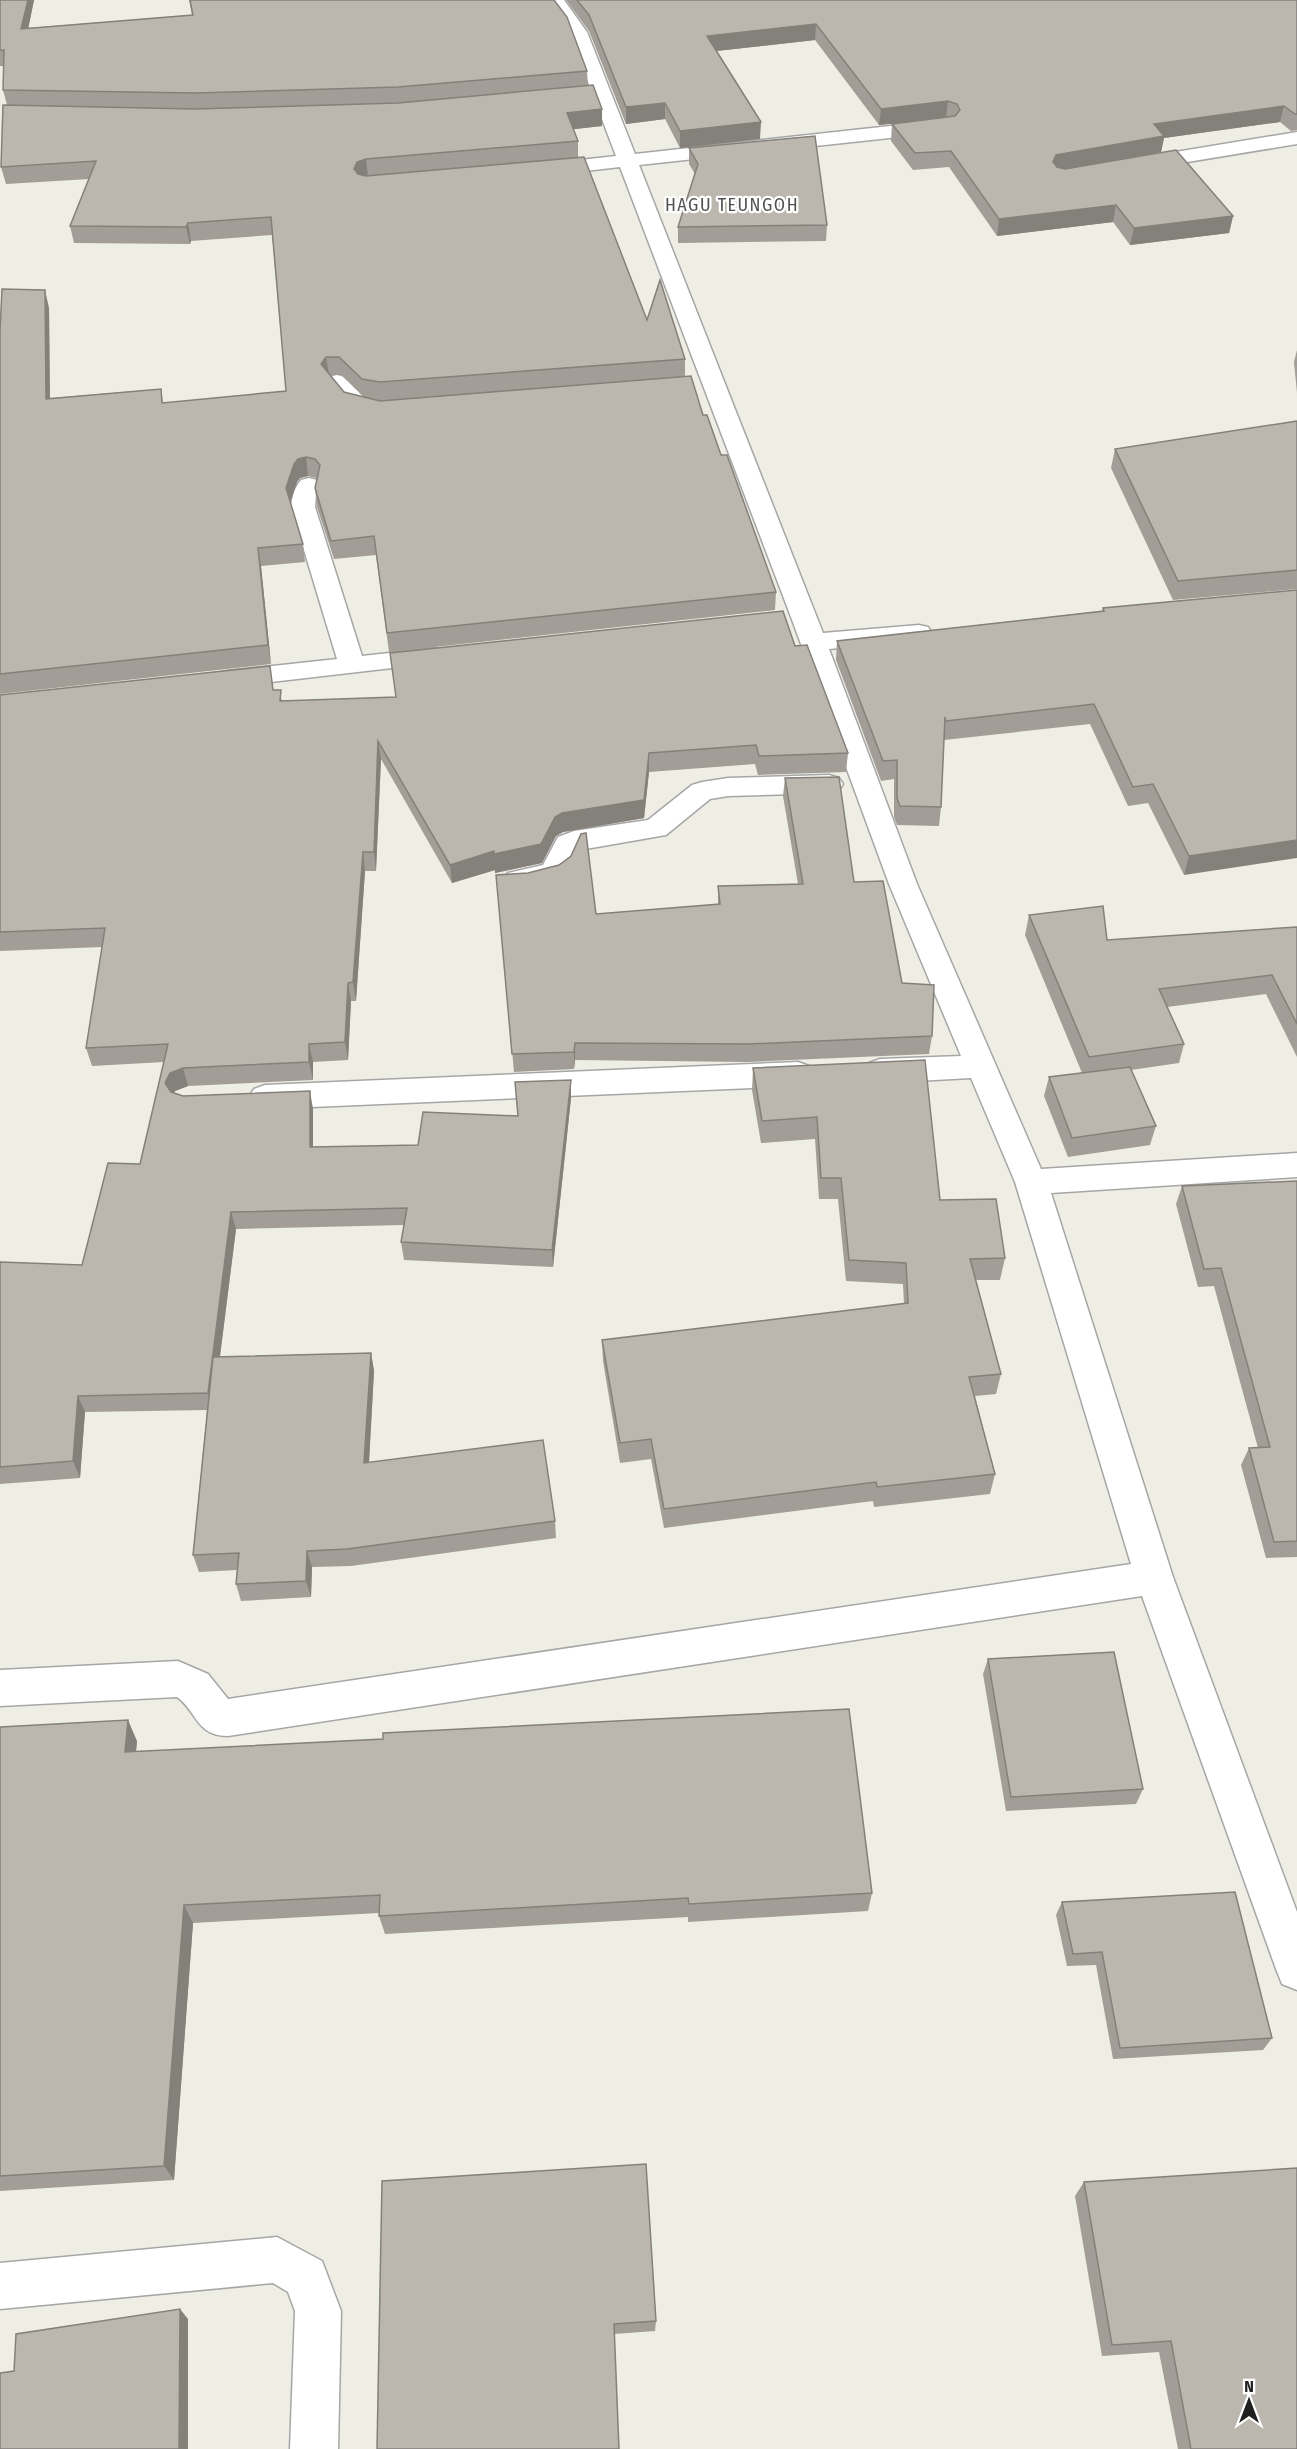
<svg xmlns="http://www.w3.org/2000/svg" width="1297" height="2449" font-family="'Fira Sans Condensed',sans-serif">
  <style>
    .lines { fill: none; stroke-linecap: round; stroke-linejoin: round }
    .minor-casing { stroke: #a6a6a6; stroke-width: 3 }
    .minor { fill: #fff; fill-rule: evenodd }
    .wall { fill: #a29d96; fill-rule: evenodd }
    .shaded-wall { fill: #84807a }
    .building { fill: #bcb7ae; stroke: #84807a; stroke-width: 1.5 }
    .labels { text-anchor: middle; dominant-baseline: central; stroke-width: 4.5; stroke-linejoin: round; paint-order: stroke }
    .far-quarter-label { font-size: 18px; letter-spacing: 1.5px; fill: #525252; stroke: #fff }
  </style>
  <rect width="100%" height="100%" fill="#efeee5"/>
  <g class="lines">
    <g class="minor-casing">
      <path id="minor" d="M546,0H564L587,32L635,154L936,121L943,123L946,127L943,131L936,133L639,165L823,633L919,625L928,627L932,633L928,639L919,641L829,649L917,884L1041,1169L1297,1153V1177L1051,1193L1173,1577L1297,1912V1990L1282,1984L1276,1969L1142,1596L228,1736C196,1736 197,1711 177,1697L0,1706V1670L178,1661L208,1674L228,1699L1131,1564L1015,1182L971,1078L880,1083L869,1079L864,1071L869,1063L880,1059L961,1056L889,884L791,617L620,167L543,176L536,174L533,170L536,166L543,164L616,156L569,32Z
        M1297,132V144L1139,170L1132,168L1129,164L1132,160L1139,158Z
        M337,375L345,377L365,399L385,404L388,409L385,414C357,421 340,403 326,382L329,377Z
        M309,478L317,480L321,485L316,495L315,507L362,656L435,648L444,650L448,656L444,662L227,687L218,685L214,679L218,673L227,671L337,659L291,507C292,496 294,489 301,480Z
        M829,775L839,778L843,784L839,790L829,793L728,796L710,799L666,835L580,850C576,859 572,872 563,879C553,886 520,890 508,887L504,880L508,873L543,865L558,837L574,831L648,820L692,785L702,782L728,778Z
        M798,1062L809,1066L814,1074L809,1082L798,1086L265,1109L254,1105L249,1097L254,1089L265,1085Z
        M277,2237L322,2261L341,2311L338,2449H290L295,2311L288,2292L273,2283L0,2309V2263Z"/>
    </g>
    <use href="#minor" class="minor"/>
  </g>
  <path class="wall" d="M0,0H34L28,28L192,15L189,0H554L587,71L588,86L602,126L573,129L578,141V157L647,320L685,359V377L721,455L776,592L775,610L389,652L376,555L334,559L317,507L315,488L317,478L308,476L300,478L297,482L290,502L303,544L305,562L261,566L271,664L0,694V331L49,308L50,398L161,389L163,403L286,391L272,235L191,241L190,244L74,243L70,226L89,179L6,184L1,167L7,105L3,90L4,66H0ZM330,375H341L364,397L344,392Z
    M566,0H1297V130L1291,131L1280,122L1164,138L1161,152L1129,158L1233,216L1229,233L1130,245L1113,222L997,236L949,167L913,170L891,141L892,124L908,122L879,125L815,40L716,51L760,139L680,148L665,119L626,124L589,31Z
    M689,148L827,225L826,241L678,243V227L695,174L689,164Z
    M1297,350V393L1294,362Z
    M1297,421V589L1173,600L1111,468L1115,449Z
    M1297,590L1184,875L1148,803L1128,806L1090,724L944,740L941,807L939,826L897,825L894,817V779L881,781L836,660L837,641L1102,611L1103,608Z
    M795,646L848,753L846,772L758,775L755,764L649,772L644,818L563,832L556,836L542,863L495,873V870L452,883L381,759L376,871H365L356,1001H351L348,1060L313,1062V1080L188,1086L175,1091L174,1093L183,1096L313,1109V1147L418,1145L518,1116L571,1098L553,1267L404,1260L401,1242L404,1225L236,1229L220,1357L371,1353L374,1371L369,1462L555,1521L556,1538L351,1566L312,1567L311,1597L241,1601L236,1584L237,1570L199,1572L193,1555L207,1410L85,1412L80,1478L0,1484V1262L82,1265L140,1164L164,1062L92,1066L86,1048L102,947L0,951V695L274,690L283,701L395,697Z
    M785,778L854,882L902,983L932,1036L929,1054L747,1062L575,1060L574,1069L514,1072L496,875L596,914L718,904V886L798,884L783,796Z
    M1029,915L1107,940L1297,927V1057L1266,994L1167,1007L1184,1044L1179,1063L1131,1070L1156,1126L1150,1145L1068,1157L1044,1096L1049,1077L1082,1073L1025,935Z
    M753,1068L940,1200L1005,1258L1000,1280H976L1001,1374L996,1394L975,1396L995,1474L990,1494L874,1507L873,1501L664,1528L651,1459L620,1463L603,1361L602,1340L904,1304L903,1284L846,1281L838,1199H819L815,1139L761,1143L752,1090Z
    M1297,1181V1557L1266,1558L1241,1465L1249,1448H1258L1214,1286L1198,1287L1176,1204L1182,1186Z
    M988,1659L1143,1789L1136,1804L1006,1811L983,1674Z
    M0,1727L137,1741L136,1751L872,1893L868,1911L688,1922V1917L385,1934L379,1916V1913L193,1923L174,2180L0,2191Z
    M1062,1902L1272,2038L1263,2050L1113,2059L1096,1965L1067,1966L1056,1915Z
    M382,2181L656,2321L655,2331L614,2334Z
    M1084,2182L1297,2449H1178L1159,2352L1102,2356L1075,2196Z"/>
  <path class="shaded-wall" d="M28,0H34L25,45L21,29Z
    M816,24L815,40L707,52V36Z
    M948,101L946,118L879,125L881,109Z
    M665,103V119L626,124V107Z
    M1284,106L1280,122L1164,138L1161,152L1053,172V162L1056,155L1154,124Z
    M602,109V126L567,130V113Z
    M761,122L760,139L680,148V131Z
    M366,159L368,177L356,186L354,169L357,162Z
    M1116,205L1113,222L997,236L999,219Z
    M1233,216L1229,233L1130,245L1134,228Z
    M188,223L191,241L190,244L186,227Z
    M45,290L49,308L50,417L46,399Z
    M326,357L329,375L321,364Z
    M306,457L308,476L300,478L297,482L289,507L286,488L294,464L298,459Z
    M258,548L261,566L271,664L268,645Z
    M378,741L381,759L376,871L374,852Z
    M649,753V772L644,818L563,832L556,836L542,863L495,873L494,854L555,817Z
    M1297,840V858L1184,875L1189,856Z
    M494,851L495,870L452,883L450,865Z
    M363,852L365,871L356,1001L353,982Z
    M348,983L351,1001L348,1060L345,1042Z
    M575,1043V1060L574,1069V1052Z
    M309,1044L313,1062V1080L309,1062Z
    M183,1068L188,1086L175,1091L170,1101L165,1083L170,1073Z
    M571,1080V1098L553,1267L552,1250Z
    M310,1091L313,1109V1165L310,1147Z
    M231,1212L236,1229L213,1410L208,1393Z
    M371,1353L374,1371L368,1480L364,1463Z
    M78,1396L85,1412L80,1478L73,1461Z
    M307,1551L312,1567L311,1597L306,1581Z
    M128,1720L137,1741L134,1772L125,1752Z
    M184,1905L193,1923L174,2180L164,2166Z
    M180,2309L188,2319V2449H179Z"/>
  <path class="building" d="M0,0H28L21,29L193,15L190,0H554L567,17L587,71L398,87L196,93L3,90L4,50H0Z
    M577,0H1297V114H1295L1284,106L1154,124L1164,136L1056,155L1053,162L1057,167L1065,169L1176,150L1233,216L1134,228L1116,205L999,219L951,151L915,153L892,124L955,116L960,110L957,104L948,101L881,109L816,24L707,36L761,122L680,131L665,103L626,107L589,15Z
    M593,85L602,109L567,113L578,141L366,159L357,162L354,169L358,174L366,176L584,157L647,320L660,280L685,359L380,382L362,379L339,357H326L321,364L344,392L380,401L691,376L703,415H707L721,455H727L776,592L387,633L374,536L331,541L315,488L320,465L315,459L306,457L298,459L294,464L286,488L303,544L258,548L268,645L0,674V331L2,289L45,290L46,399L161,389L162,403L286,391L271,217L188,223L186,227L70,226L96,161L1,167L3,105L196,109L398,103Z
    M815,136L827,225L678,227L698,164L689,148Z
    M1297,421V570L1178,581L1115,449Z
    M1297,590V840L1189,856L1153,784L1133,787L1094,704L946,721L945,717L941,807L900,806L897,798V760L883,761L837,641L1104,611L1103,608Z
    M783,611L795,646L807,645L848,753L759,756L756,745L649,753L644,800L562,813L555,817L541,844L494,854V851L450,865L378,741L374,852H363L353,982L348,983L345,1042L309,1044V1062L183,1068L170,1073L165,1083L171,1092L183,1096L310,1091V1147L418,1145L423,1112L518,1116L515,1082L571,1080L552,1250L401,1242L407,1208L231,1212L208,1393L78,1396L73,1461L0,1467V1262L82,1265L108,1163L140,1164L168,1044L86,1048L105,928L0,932V695L270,666L273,690H281L280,701L396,697L390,653Z
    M839,777L854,882L883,881L902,983L934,985L932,1036L748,1044L575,1043L574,1052L512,1054L496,875L528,873L559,865L571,856L581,834L586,833L596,914L720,904L718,886L803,884L785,778Z
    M1103,906L1107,940L1297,927V1024L1272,975L1159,989L1184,1044L1089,1057L1029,915Z
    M925,1060L940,1200L996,1199L1005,1258L970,1259L1001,1374L969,1377L995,1474L877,1487L876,1482L664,1509L651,1439L620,1443L602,1340L908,1303L906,1263L849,1260L841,1178H821L817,1117L762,1121L753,1068Z
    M1130,1067L1156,1126L1072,1138L1049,1077Z
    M1297,1181V1541L1274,1542L1249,1448L1270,1447L1221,1268L1204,1269L1182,1186Z
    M371,1353L364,1463L543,1440L555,1521L347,1549L307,1551L306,1581L236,1584L239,1553L193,1555L213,1357Z
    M1114,1652L1143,1789L1011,1797L988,1659Z
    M849,1709L872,1893L689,1904L688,1898L379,1916L380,1895L184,1905L164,2166L0,2176V1727L128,1720L125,1752L383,1739V1733Z
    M1235,1892L1272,2038L1120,2048L1102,1952L1073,1954L1062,1902Z
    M646,2164L656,2321L614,2324L619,2449H377L382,2181Z
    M1297,2168V2449H1191L1171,2341L1112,2345L1084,2182Z
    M180,2309L179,2449H0V2373L14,2371L16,2334Z"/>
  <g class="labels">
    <g class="far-quarter-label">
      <text x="732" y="205">HAGU TEUNGOH</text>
    </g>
  </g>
  <g transform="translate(1249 2401)" stroke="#ffffff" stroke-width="4.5" paint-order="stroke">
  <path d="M0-4.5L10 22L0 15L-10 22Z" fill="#1f1f1f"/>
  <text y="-9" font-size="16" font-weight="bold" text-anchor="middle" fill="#1f1f1f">N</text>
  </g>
</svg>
